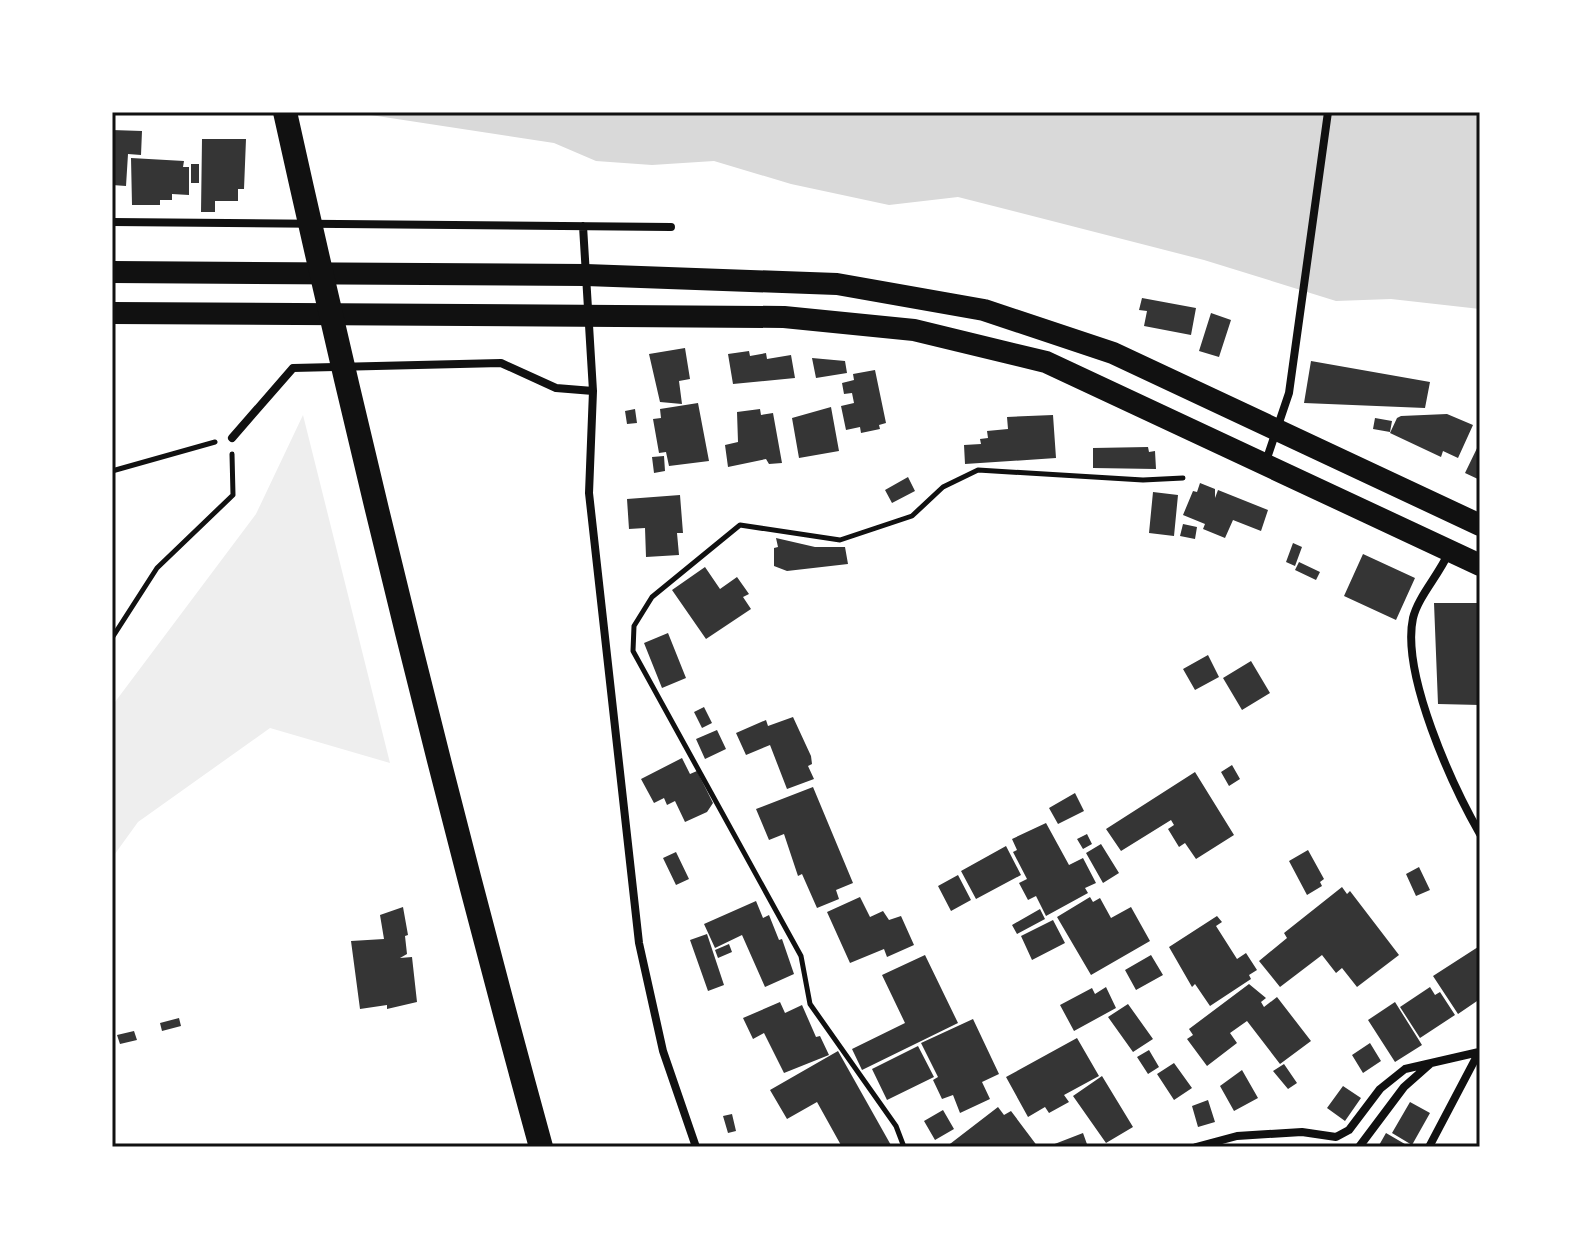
<svg xmlns="http://www.w3.org/2000/svg" width="1592" height="1259" font-family="'Space Grotesk',sans-serif">
  <style>
    .green { fill: #eee }
    .water { fill: #d9d9d9 }
    .building { fill: #353535 }
    .lines { fill: none; stroke-linecap: round; stroke-linejoin: round }
    .path { stroke: #111; stroke-width: 5 }
    .minor { stroke: #111; stroke-width: 8 }
    .trunk { stroke: #111; stroke-width: 22 }
    .motorway { stroke: #111; stroke-width: 24 }
    .neatline { fill: none; stroke: #111; stroke-width: 3 }
  </style>
  <rect width="100%" height="100%" fill="#fff"/>
  <path class="green" d="M303,415L390,763L270,728L138,822L112,858V706L256,514Z"/>
  <path class="water" d="M351,112H1480V309L1391,299L1336,301L1204,260L958,197L889,205L791,184L714,161L652,165L596,161L554,143Z"/>
  <path class="building" d="M112,130L142,131L141,155L128,154L126,186L112,185Z
    M202,139H246L244,189H238V201H215V212H201Z
    M131,158L184,161L183,167H189V195L172,194V200H160V205H132Z
    M191,164H199V183H191Z
    M1142,298L1196,308L1191,335L1144,326L1147,311L1139,310Z
    M1211,313L1231,320L1219,357L1199,351Z
    M685,348L690,379L679,381L682,404L660,402L649,354Z
    M749,351L750,356L766,353L767,359L791,355L795,378L733,384L728,354Z
    M812,358L845,361L847,373L816,378Z
    M1311,361L1430,382L1425,408L1304,403Z
    M875,370L886,423L879,425L880,429L861,433L860,427L846,430L841,406L854,403L852,393L844,394L842,383L854,380L853,374Z
    M698,403L709,461L669,466L666,452L659,453L653,419L661,418L660,409Z
    M831,407L839,451L799,458L792,418Z
    M635,409L637,423L627,424L625,411Z
    M760,409L761,415L773,413L782,463L769,464L766,459L728,467L725,445L738,442L737,412Z
    M1447,414L1473,425L1458,458L1443,451L1441,457L1390,433L1397,418L1401,416Z
    M1053,415L1056,458L965,464L964,445L981,444L980,439L988,438L987,431L1008,429L1007,417Z
    M1375,418L1392,421L1390,432L1373,429Z
    M1480,442V480L1465,473Z
    M1148,447L1149,452L1155,451L1156,469L1093,468V448Z
    M664,456L665,471L654,473L652,457Z
    M908,477L915,491L892,503L885,490Z
    M1200,483L1215,489V498L1218,490L1268,510L1261,531L1233,520L1225,538L1203,529L1205,524L1183,515L1193,491L1197,492Z
    M1153,492L1178,495L1174,536L1149,533Z
    M680,495L683,533H677L679,555L646,557L645,528L629,529L627,499Z
    M1183,524L1197,527L1195,539L1180,536Z
    M776,538L815,547H845L848,564L787,571L774,566V548L778,547Z
    M1293,543L1302,547L1295,566L1286,562Z
    M1363,554L1415,578L1396,620L1344,596Z
    M1299,562L1320,572L1316,580L1295,570Z
    M705,567L720,589L737,577L749,594L743,597L751,609L706,639L672,590Z
    M1434,603H1480V705L1438,704Z
    M668,633L686,678L662,688L644,643Z
    M1208,655L1219,677L1195,690L1183,669Z
    M1251,661L1270,693L1242,710L1223,678Z
    M704,707L712,723L702,728L694,712Z
    M793,717L811,756L812,764L808,766L814,779L787,789L770,745L746,755L736,733L766,720L768,726Z
    M717,730L726,749L705,759L696,739Z
    M682,758L690,774L697,771L713,803L707,812L685,822L675,801L667,805L664,798L654,803L641,779Z
    M1232,765L1240,779L1229,786L1221,772Z
    M1195,772L1234,835L1196,859L1185,843L1179,847L1168,829L1174,825L1171,820L1121,851L1106,829Z
    M813,787L853,883L836,890L839,899L817,908L802,874L798,876L784,834L769,840L756,809Z
    M1075,793L1084,811L1058,824L1049,808Z
    M1046,823L1069,865L1083,858L1096,883L1085,888L1088,893L1046,916L1036,896L1028,900L1019,883L1027,879L1013,852L1017,850L1012,839Z
    M1087,834L1092,844L1083,849L1077,839Z
    M1101,844L1119,873L1103,883L1086,853Z
    M1006,846L1021,875L976,899L961,871Z
    M1308,850L1324,879L1320,882L1322,886L1307,895L1289,861Z
    M676,852L689,879L676,885L663,858Z
    M1419,867L1430,890L1416,896L1406,874Z
    M958,875L971,900L951,911L938,886Z
    M1342,887L1347,894L1350,891L1399,955L1357,987L1342,968L1336,973L1322,955L1280,987L1259,961L1287,938L1284,933Z
    M860,897L870,917L883,911L889,920L901,916L914,945L887,957L884,949L850,963L827,912Z
    M1090,897L1093,902L1100,898L1111,918L1131,907L1150,941L1091,975L1057,917Z
    M756,901L763,918L769,915L779,940L782,939L794,974L765,987L742,935L715,948L704,924Z
    M403,907L408,935L405,936L407,954L400,958L412,957L417,1002L387,1009V1005L360,1009L351,941L384,939L380,915Z
    M1040,909L1045,919L1017,934L1012,925Z
    M1217,916L1222,922L1216,926L1237,959L1246,953L1257,970L1249,975L1251,979L1210,1006L1195,984L1192,987L1169,947Z
    M1053,920L1065,943L1032,960L1021,936Z
    M707,934L724,985L708,991L690,940Z
    M729,944L732,952L718,958L715,950Z
    M1478,947L1480,999L1458,1014L1433,976Z
    M925,955L958,1023L862,1070L852,1049L905,1023L882,975Z
    M1151,955L1163,975L1136,990L1125,970Z
    M1249,984L1266,998L1261,1002L1264,1007L1277,997L1311,1041L1280,1064L1247,1021L1230,1033L1237,1043L1207,1066L1187,1039L1193,1035L1189,1029Z
    M1106,987L1116,1008L1074,1031L1060,1005L1092,988L1095,994Z
    M1430,987L1435,995L1440,992L1455,1015L1420,1038L1400,1007Z
    M780,1002L785,1013L802,1005L816,1037L820,1036L829,1055L784,1073L764,1033L753,1039L743,1018Z
    M1395,1002L1422,1045L1395,1062L1368,1020Z
    M1128,1004L1153,1039L1133,1052L1108,1017Z
    M179,1018L181,1026L162,1031L160,1023Z
    M973,1019L999,1074L982,1082L990,1099L960,1113L953,1095L942,1099L933,1080L938,1077L921,1043Z
    M134,1031L137,1040L120,1044L117,1035Z
    M1077,1038L1099,1076L1064,1095L1069,1102L1049,1113L1045,1107L1028,1117L1006,1077Z
    M1370,1043L1381,1061L1363,1073L1352,1055Z
    M918,1046L934,1077L887,1100L872,1069Z
    M1149,1050L1159,1067L1148,1074L1137,1057Z
    M838,1051L892,1147H842L817,1102L787,1119L770,1090Z
    M1174,1063L1192,1088L1174,1100L1157,1074Z
    M1284,1064L1297,1083L1288,1089L1273,1071Z
    M1242,1070L1258,1098L1234,1111L1220,1086Z
    M1102,1076L1133,1127L1106,1143L1073,1096Z
    M1343,1086L1361,1098L1345,1121L1327,1108Z
    M1208,1100L1215,1122L1198,1127L1192,1106Z
    M1410,1102L1430,1113L1412,1145L1392,1133Z
    M998,1107L1004,1115L1011,1111L1038,1147H946Z
    M943,1110L954,1129L935,1140L924,1121Z
    M732,1114L736,1131L728,1133L723,1116Z
    M1083,1133L1088,1147H1053L1052,1145Z
    M1386,1133L1410,1147H1378Z"/>
  <g class="lines">
    <path class="path" d="M112,471L215,442
      M112,638L157,568L233,495L232,454
      M904,1147L896,1126L810,1004L801,956L633,651L634,626L652,597L740,525L840,540L912,516L943,487L978,470L1143,480L1183,478"/>
    <path class="minor" d="M112,222L671,227
      M583,226L593,391L589,493L639,943L663,1051L696,1147
      M232,438L293,368L501,363L556,388L593,391
      M1265,464L1289,393L1328,112
      M1448,554C1438,576 1418,597 1413,618C1401,674 1452,785 1480,834
      M1196,1147L1237,1136L1302,1132L1336,1137L1349,1130L1380,1089L1405,1069L1479,1052
      M1359,1147L1404,1087L1430,1064
      M1429,1147L1479,1052"/>
    <path class="trunk" d="M112,272L586,275L837,284L984,310L1113,353L1480,525
      M112,313L784,317L914,330L1046,362L1480,565"/>
    <path class="motorway" d="M285,112C362,459 447,804 541,1147"/>
  </g>
  <rect width="1592" height="1259" fill="none" stroke="#ffffff" stroke-width="228"/>
  <rect x="114" y="114" width="1364" height="1031" class="neatline"/>
</svg>
